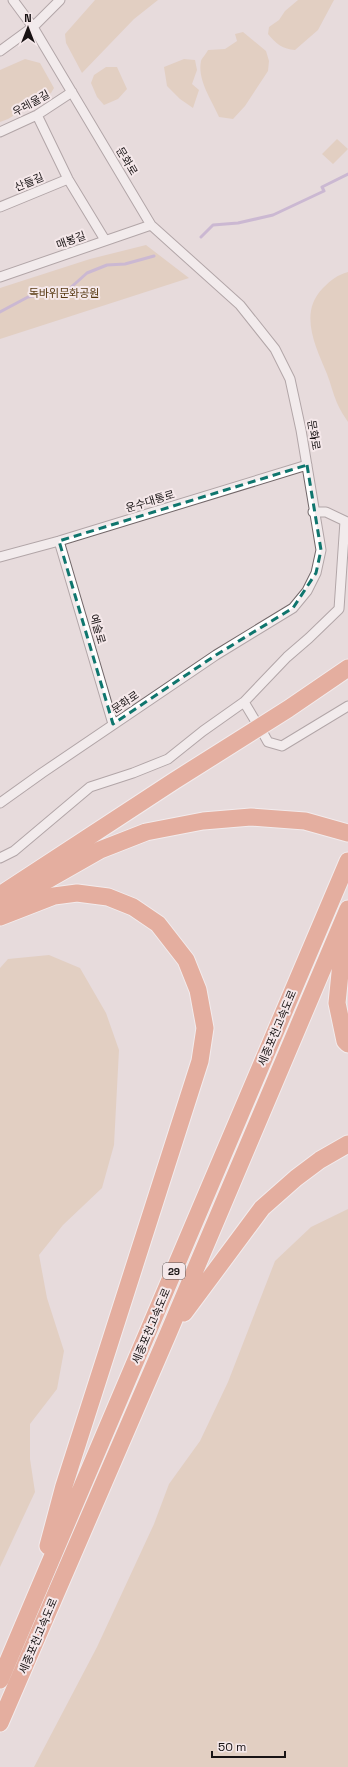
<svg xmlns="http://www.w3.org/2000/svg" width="348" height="1767" font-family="'Space Grotesk','Noto Sans KR',sans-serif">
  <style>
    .green { fill: #dbc1a3 }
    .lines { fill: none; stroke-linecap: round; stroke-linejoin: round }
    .stream { stroke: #a88fc5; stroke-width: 3 }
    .minor-casing { stroke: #716668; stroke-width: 11 }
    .motorway-casing { stroke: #fff; stroke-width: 19 }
    .minor { stroke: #fff; stroke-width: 9 }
    .motorway { stroke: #e07854; stroke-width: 17 }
    .marked { fill: none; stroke: #0f766e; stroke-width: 3; stroke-dasharray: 8 5; stroke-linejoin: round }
    .labels { text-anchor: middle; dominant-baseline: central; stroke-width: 4; stroke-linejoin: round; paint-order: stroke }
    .shield { fill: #f5e8ea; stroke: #5a5354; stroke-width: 1 }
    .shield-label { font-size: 10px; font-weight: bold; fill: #181314 }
    .street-label { font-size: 11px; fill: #181314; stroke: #f5e8ea }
    .park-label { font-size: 11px; fill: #553710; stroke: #f5e8ea }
  </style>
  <rect width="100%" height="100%" fill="#e7dbdc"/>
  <path class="green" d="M95,0H158L134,19L82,73L66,43L65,34Z
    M298,0H334L318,30L295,50C283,49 276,44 268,34L269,27L279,20L285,11Z
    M243,32L266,51L269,61L268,71L245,106L233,119L219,117C212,101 197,80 201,61C202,58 206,54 208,50L225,49L237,41L235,34Z
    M25,59L40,63L54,88L51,93L8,119L0,122V70Z
    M184,59L195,60L197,70L192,84L199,90L193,108L180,99L167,86L164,67Z
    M106,67H117L127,89L118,99L104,105L97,97L91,83L94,75Z
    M337,139L348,149L333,164L322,154Z
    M146,245L189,278L0,339V288L90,259Z
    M348,272V422C344,416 340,410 337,403C333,394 331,384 327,374C316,347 298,313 323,288C331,280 337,275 348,272Z
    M49,955L80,968L106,1013L119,1050L114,1145L102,1188L63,1225L39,1255L47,1298L64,1351L57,1389L30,1424V1459L35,1492L0,1567V968L8,959Z
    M348,1209V1767H34L97,1647L154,1524L169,1484L200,1441L228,1382L275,1261L311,1227Z"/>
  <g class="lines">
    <path class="stream" d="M201,237L213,225L238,223L273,215L324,191L322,187L348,174
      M0,312L28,297L68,290L87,273L107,265L125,264L154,256"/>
    <g class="minor-casing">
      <path id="minor" d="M0,51L33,27L60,0
        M37,115L68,179L105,240
        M0,132L37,115L72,92
        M0,207L68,179
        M0,277L151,225
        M59,541L113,724
        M0,557L59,541L307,465
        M256,722L244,702L287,657L309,638L339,609L345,521L326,512H313
        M263,733L268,742L282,746L348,706
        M0,803L42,773L216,655L293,608L307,591L316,573L321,550L301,430L290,379L275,349L240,305L151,225L33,27L13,0
        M0,858L14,851L90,787L133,773L168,759L203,731L244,702"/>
    </g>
    <g class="motorway-casing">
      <path id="motorway" d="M0,895L174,781L288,709L348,668
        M7,906L35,887L100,850L146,832L203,821L251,817L305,821L348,833
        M0,917L54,896L77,893L108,897L133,907L158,924L186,960L198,990L205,1028L200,1061L64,1486L48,1546
        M344,933L337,1003L345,1041L348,1044
        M184,1313L262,1208L296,1178L320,1160L348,1144
        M0,1680L348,861
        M0,1723L168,1334L348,909"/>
    </g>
    <use href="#minor" class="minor"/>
    <use href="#motorway" class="motorway"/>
  </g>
  <path d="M0 0H348V1767H0ZM307,465L321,550L316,573L293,608L216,655L113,724L59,541Z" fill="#e7dbdc" fill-opacity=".55" fill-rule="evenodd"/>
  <path class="marked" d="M307,465L321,550L316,573L293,608L216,655L113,724L59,541Z"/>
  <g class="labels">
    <rect class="shield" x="163" y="1263" width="22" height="16" rx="3"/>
    <g class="shield-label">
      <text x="174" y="1271">29</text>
    </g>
    <g class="street-label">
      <text transform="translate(31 103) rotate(-29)">우레울길</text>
      <text transform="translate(127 161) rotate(59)">문화로</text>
      <text transform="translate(29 182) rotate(-23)">산들길</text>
      <text transform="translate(71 240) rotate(-20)">매봉길</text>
      <text transform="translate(314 435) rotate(80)">문화로</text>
      <text transform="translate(150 501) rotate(-17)">운수대통로</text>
      <text transform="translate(98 629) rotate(74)">예술로</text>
      <text transform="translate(125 702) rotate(-34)">문화로</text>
      <text transform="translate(277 1028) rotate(-67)">세종포천고속도로</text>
      <text transform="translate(151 1326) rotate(-67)">세종포천고속도로</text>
      <text transform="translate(38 1636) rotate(-67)">세종포천고속도로</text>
    </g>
    <g class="park-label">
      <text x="64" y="293">독바위문화공원</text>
    </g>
  </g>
  <g transform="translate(28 28)" stroke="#f5e8ea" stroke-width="3" paint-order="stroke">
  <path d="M0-3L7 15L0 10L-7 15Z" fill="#181314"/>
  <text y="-6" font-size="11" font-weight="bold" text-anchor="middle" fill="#181314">N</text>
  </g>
  <path d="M212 1751v6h73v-6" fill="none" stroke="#181314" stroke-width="2"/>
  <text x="218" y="1751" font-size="12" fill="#181314" stroke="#f5e8ea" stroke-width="3" paint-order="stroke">50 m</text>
</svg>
